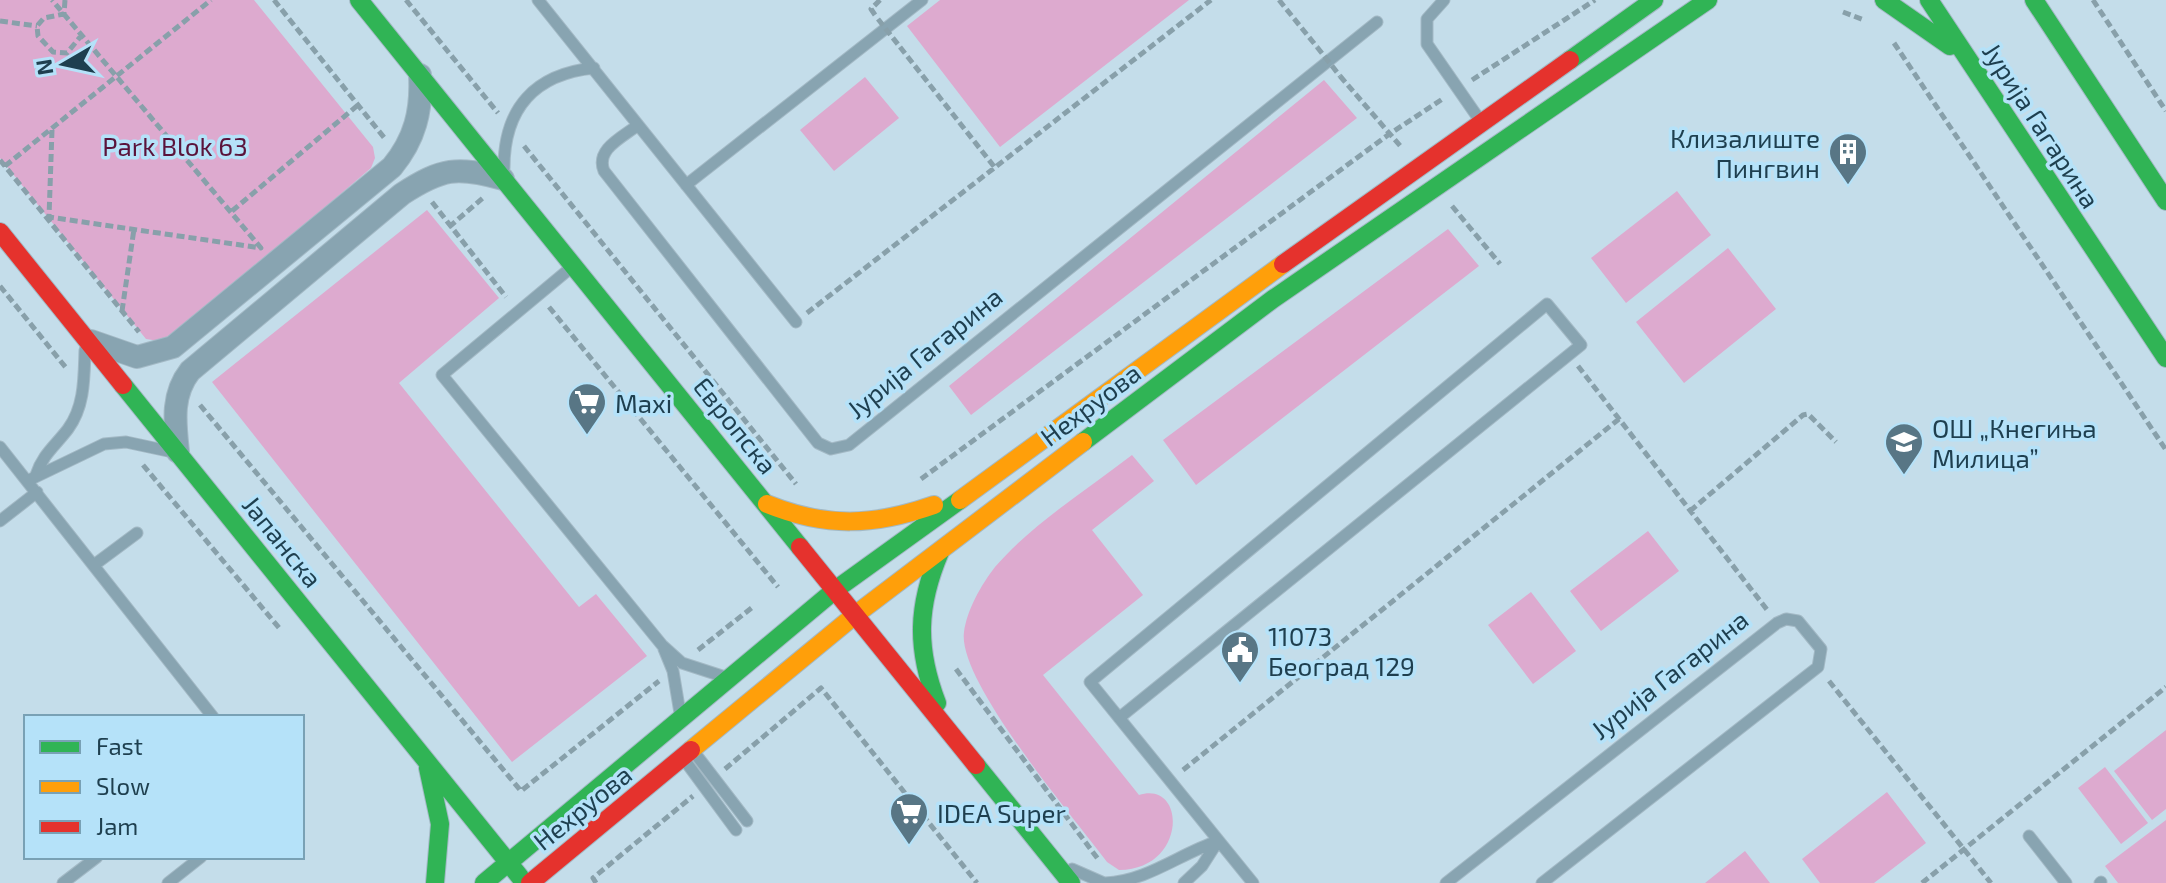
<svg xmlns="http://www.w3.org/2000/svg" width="2166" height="883" font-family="'Exo 2',sans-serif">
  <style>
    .green { fill: #ddaacf }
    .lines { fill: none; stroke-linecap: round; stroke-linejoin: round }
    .lane-casing { stroke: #a3b9c5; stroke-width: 13 }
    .street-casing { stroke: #a3b9c5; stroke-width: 24 }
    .fast-casing { stroke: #a3b9c5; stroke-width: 20 }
    .slow-casing { stroke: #a3b9c5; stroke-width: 20 }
    .jam-casing { stroke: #a3b9c5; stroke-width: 20 }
    .path { stroke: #88a0aa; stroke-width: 5; stroke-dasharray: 8 4; stroke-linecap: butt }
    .lane { stroke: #88a4b1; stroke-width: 11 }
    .street { stroke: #88a4b1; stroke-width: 22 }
    .fast { stroke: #30b455; stroke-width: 18 }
    .slow { stroke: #ff9f0a; stroke-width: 18 }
    .jam { stroke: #e5322d; stroke-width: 18 }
    .path-bridge { stroke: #88a0aa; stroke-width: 5; stroke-dasharray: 8 4; stroke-linecap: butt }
    .labels { text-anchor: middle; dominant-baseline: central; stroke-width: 7; stroke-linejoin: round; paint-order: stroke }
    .street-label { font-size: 26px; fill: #1e3f4f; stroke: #b5e2f9 }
    .poi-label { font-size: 26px; fill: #1e3f4f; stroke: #b5e2f9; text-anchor: start }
    .park-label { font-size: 26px; fill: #5a133b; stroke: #b5e2f9 }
  </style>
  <rect width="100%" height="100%" fill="#c4ddea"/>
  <path class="green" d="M0,0H254L373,147L375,158L371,168L175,335L159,341L146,339L0,158Z
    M940,0H1189L1000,147L907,26Z
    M865,77L899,118L834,171L800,130Z
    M1324,80L1357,118L971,415L949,386Z
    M1677,191L1711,235L1626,303L1591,258Z
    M427,210L499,298L399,383L579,607L596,594L647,656L512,762L212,382Z
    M1448,229L1479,266L1196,485L1163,440Z
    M1728,248L1776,309L1684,383L1636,322Z
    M1132,455L1154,481L1092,530L1143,595L1043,675L1139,795C1187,780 1187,870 1119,870L1107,862C1075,819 957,681 964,632C967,610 981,585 995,567C1033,523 1087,490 1132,455Z
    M1648,531L1679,571L1601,631L1570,591Z
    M1531,592L1576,651L1533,684L1488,625Z
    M2166,730V809L2152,820L2114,771Z
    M2105,767L2148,823L2121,844L2078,788Z
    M1887,792L1926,843L1874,883H1820L1802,859Z
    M2166,820V883H2118L2105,866Z
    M1745,851L1770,883H1705Z"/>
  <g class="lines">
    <g class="lane-casing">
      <path id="lane" d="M538,0L796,322
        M1444,0L1427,19V44L1479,119
        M638,125C623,137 595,149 604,171L818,443L831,449L849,445L1377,22
        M504,168C504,108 535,74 594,68
        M686,185L922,0
        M573,266L442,375L662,645L682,663L722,676
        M0,447L213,717
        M36,475C43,454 55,446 68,429C85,406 84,377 85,350
        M27,481L104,444L126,442L168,451
        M0,521L37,492
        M94,565L137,533
        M664,649L673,671L680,713
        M1119,718L1581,345L1547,304L1090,682L1253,883
        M694,752L747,821
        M683,758L736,830
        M2029,836L2066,883
        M1072,869L1104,883
        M63,883L97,857
        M168,883L201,857
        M1105,883C1148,881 1179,854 1218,841
        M1184,883L1202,866L1218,841
        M1446,883L1777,623L1786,619L1798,621L1821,649L1818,667L1542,883
        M2100,883L2101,882"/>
    </g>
    <g class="street-casing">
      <path id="street" d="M91,341L137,357L173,347L392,167C415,139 422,111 420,75
        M178,452C175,423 171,395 190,371L402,194C442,168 457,166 503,179"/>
    </g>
    <g class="fast-casing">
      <path id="fast" d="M359,0L800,547
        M1884,0L1950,46
        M1929,0L2166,358
        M2034,0L2166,201
        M1570,60L1654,0
        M123,385L520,877
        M1083,442L1273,299L1708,0
        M937,703C916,648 917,606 940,552
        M976,765L1071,883
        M428,768L440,824L435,883
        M484,883L835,590L960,500"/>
    </g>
    <g class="slow-casing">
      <path id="slow" d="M960,500L1283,264
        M767,504C826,528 874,526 934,505
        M691,750L855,615L1083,442"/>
    </g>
    <g class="jam-casing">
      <path id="jam" d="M0,232L123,385
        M1283,264L1570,60
        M800,547L976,765
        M530,883L691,750"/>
    </g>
    <path class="path" d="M65,0L64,14L44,18L37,26L38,36L53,52L67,53L81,36
      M274,0L386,140
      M406,0L498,113
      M1279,0L1317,47
      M2093,0L2166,111
      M1843,12L1864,20
      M875,15L871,9L880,0
      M0,21L37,26
      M1894,43L2166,450
      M900,47L996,169
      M1340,76L1402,148
      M1472,80L1595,0
      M52,130L49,217L261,248L52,0
      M524,146L796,484
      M0,160L139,332
      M5,166L211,0
      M432,202L506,297
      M1452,206L1500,264
      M232,211L358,105
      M449,227L484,197
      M0,286L67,369
      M549,307L778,587
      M122,311L134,229
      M807,313L1211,0
      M1578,366L1768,611
      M200,405L521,791L659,681
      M143,465L280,629
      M921,479L1388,135L1444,98
      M1690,511L1803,415L1808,414L1836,442
      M698,650L754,606
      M956,669L1098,859
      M1829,681L1991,883
      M725,769L821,688L977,883
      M1183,770L1619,419
      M596,883L593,878L693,796
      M1922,883L2166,687"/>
    <use href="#lane" class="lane"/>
    <use href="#street" class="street"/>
    <use href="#fast" class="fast"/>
    <use href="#slow" class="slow"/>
    <use href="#jam" class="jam"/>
    <path class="path-bridge" d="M878,19L900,47
      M1317,47L1340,76"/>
  </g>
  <defs>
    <g id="building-pin" transform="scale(2)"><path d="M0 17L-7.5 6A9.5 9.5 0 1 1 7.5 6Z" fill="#587685" stroke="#b5e2f9"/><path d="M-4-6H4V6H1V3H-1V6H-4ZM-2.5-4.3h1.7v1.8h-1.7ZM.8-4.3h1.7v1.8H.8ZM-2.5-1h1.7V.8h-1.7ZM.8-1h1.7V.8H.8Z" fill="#fff"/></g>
    <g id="supermarket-pin" transform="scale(2)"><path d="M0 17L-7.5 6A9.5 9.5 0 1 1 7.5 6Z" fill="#587685" stroke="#b5e2f9"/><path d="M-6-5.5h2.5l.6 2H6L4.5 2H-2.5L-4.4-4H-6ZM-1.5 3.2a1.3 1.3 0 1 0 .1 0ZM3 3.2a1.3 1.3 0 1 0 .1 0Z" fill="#fff"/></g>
    <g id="school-pin" transform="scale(2)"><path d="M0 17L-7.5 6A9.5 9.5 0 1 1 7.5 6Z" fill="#587685" stroke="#b5e2f9"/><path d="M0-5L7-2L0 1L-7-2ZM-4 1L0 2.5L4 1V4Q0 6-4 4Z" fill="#fff"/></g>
    <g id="civic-pin" transform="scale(2)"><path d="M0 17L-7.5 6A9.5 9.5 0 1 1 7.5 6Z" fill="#587685" stroke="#b5e2f9"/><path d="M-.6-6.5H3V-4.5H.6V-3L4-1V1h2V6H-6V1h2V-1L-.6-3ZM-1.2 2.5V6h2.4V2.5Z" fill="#fff"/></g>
  </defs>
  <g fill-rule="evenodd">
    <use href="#building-pin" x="1848" y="152"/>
    <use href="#supermarket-pin" x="587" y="402"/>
    <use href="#school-pin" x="1904" y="442"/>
    <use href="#civic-pin" x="1240" y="650"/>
    <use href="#supermarket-pin" x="909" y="812"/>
  </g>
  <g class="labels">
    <g class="street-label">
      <text transform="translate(2042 125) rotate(57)">Јурија Гагарина</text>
      <text transform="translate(924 352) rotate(-39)">Јурија Гагарина</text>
      <text transform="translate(1090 404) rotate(-37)">Нехруова</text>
      <text transform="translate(736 425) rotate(51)">Европска</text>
      <text transform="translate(283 541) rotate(51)">Јапанска</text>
      <text transform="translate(1669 674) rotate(-38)">Јурија Гагарина</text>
      <text transform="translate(582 807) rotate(-39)">Нехруова</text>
    </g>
    <g class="poi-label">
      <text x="1820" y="137" text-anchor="end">Клизалиште<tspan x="1820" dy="30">Пингвин</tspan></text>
      <text x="615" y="402">Maxi</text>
      <text x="1932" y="427">ОШ „Кнегиња<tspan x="1932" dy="30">Милица”</tspan></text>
      <text x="1268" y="635">11073<tspan x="1268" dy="30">Београд 129</tspan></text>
      <text x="937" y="812">IDEA Super</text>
    </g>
    <g class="park-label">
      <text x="175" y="145">Park Blok 63</text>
    </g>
  </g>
  <rect x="24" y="715" width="280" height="144" fill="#b5e2f9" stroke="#79a1b5" stroke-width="2"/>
  <rect x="40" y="741" width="40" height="12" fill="#30b455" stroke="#79a1b5" stroke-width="2"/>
  <text x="96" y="755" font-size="24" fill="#1e3f4f">Fast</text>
  <rect x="40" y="781" width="40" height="12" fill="#ff9f0a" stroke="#79a1b5" stroke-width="2"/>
  <text x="96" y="795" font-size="24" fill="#1e3f4f">Slow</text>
  <rect x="40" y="821" width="40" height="12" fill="#e5322d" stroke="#79a1b5" stroke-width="2"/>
  <text x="96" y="835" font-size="24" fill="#1e3f4f">Jam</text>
  <g transform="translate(64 64) rotate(261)" stroke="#b5e2f9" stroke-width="6" paint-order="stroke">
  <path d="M0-6L14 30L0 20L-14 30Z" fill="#1e3f4f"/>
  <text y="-12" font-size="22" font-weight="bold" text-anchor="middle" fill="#1e3f4f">N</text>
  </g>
</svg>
